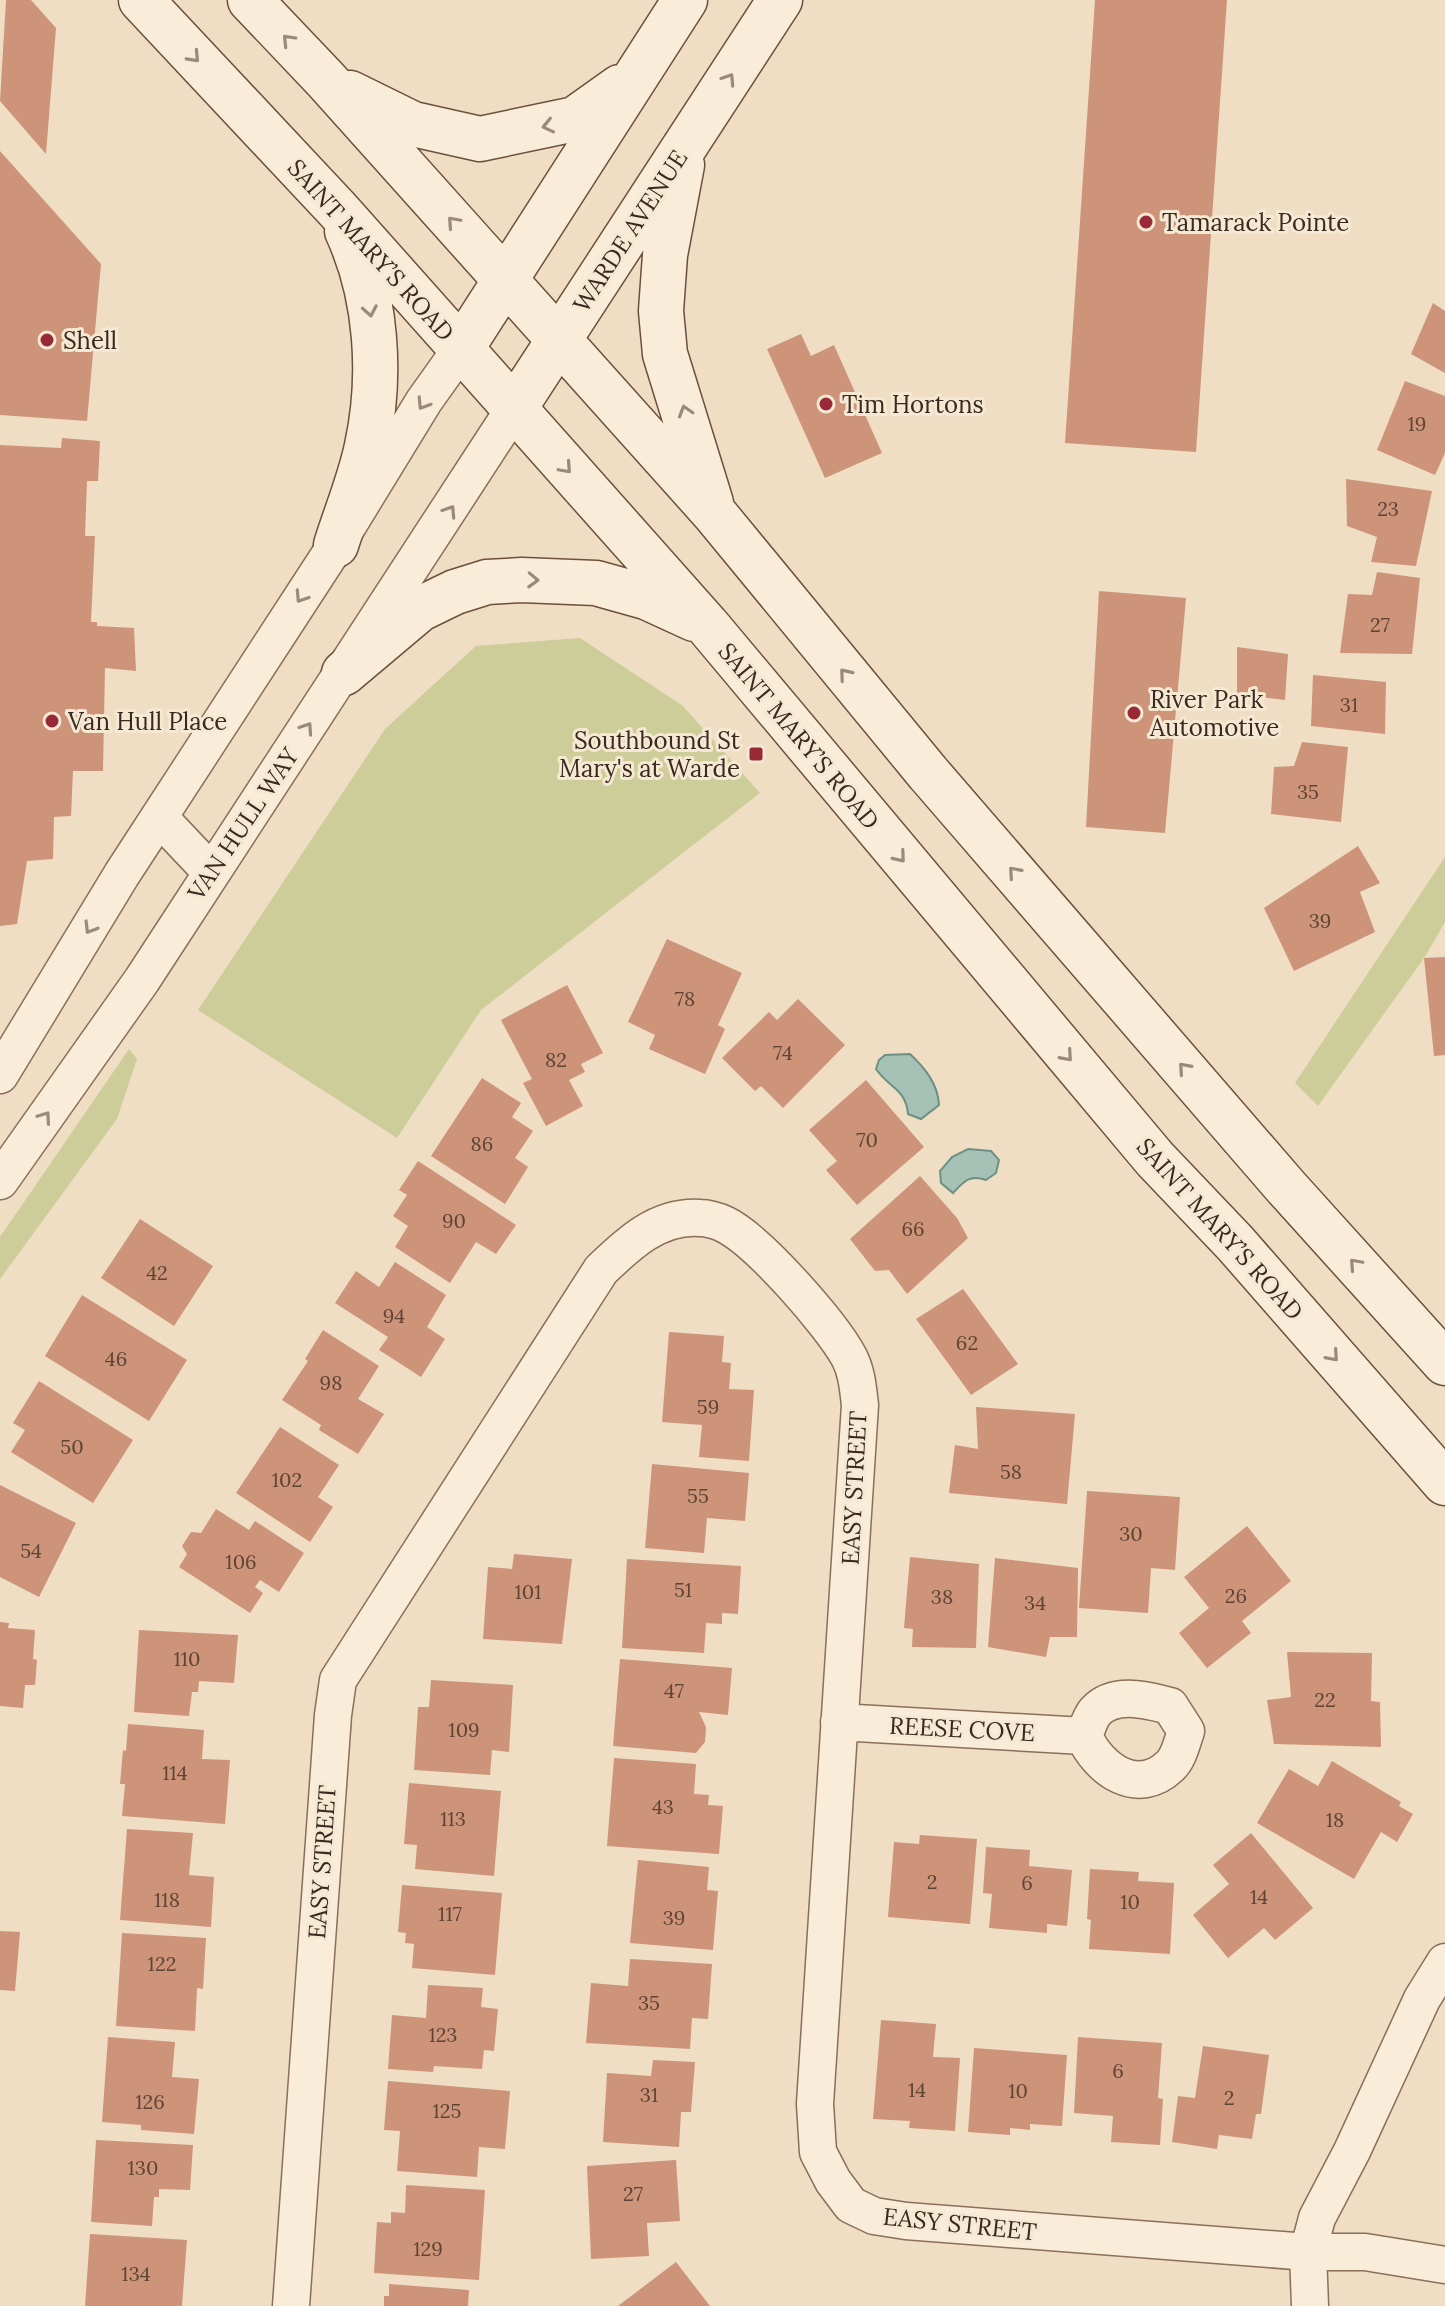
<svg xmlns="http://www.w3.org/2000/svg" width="1445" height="2306" font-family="Lora,serif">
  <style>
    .green { fill: #cccd98 }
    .water { fill: #a6c2b7; stroke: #6d9084; stroke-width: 2 }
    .building { fill: #cd947a }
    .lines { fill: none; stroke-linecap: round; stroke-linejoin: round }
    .street-casing { stroke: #8a6f5a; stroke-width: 39 }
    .secondary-casing { stroke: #6c503d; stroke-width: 47 }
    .street { stroke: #f9ecd8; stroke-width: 36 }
    .secondary { stroke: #f9ecd8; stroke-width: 44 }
    .oneway { stroke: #9a8a7b }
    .poi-dot { fill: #992936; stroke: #f6e9d4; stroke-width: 3 }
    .labels { text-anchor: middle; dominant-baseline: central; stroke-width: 6; stroke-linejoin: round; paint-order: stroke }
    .number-label { font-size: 20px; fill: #5f4435 }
    .poi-label { font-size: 24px; fill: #3a291e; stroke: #f6e9d4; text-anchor: start }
    .street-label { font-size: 24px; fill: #3a291e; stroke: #f6e9d4 }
  </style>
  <rect width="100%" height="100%" fill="#efdec4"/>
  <path class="green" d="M580,638L683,706L760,793L481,1010L397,1138L198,1010L385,729L476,646Z
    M1445,857V922L1424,958L1318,1106L1295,1083Z
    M129,1049L137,1059L117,1119L0,1279V1237Z"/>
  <path class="water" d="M910,1054C925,1068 938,1084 939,1105L921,1119L908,1114C906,1089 889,1088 876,1069L879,1060L885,1055Z
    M968,1149L991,1151L999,1160L996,1173L986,1180C970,1174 964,1181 953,1193L941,1183L940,1171L952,1157Z"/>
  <path class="building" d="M6,0H31L56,28L46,154L0,101Z
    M1095,0H1227L1196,452L1065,443Z
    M0,151L101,264L87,421L0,415Z
    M1433,303L1445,311V373L1411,354Z
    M801,334L811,356L834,345L882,453L825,478L767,349Z
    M1405,381L1445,396V453L1435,475L1377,450Z
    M62,438L100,441L98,481H87L85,536H95L91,622H97V626L134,628L136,671L105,668L103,771H73L71,816L54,817L53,859L27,861L17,924L0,926V445L61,448Z
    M1346,479L1432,491L1416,566L1371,562L1377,537L1347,526Z
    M1377,572L1420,578L1412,654L1340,653L1348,594L1372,595Z
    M1099,591L1186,598L1165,833L1086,827Z
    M1237,647L1288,654L1285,700L1237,694Z
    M1313,675L1386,682L1385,734L1311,726Z
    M1302,742L1348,747L1341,822L1271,814L1274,767L1294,766Z
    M1358,846L1380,883L1360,892L1375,932L1294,971L1264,908Z
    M667,939L742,973L718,1025L725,1029L705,1074L649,1049L655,1035L628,1022Z
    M1445,957V1055L1434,1056L1424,958Z
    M567,985L603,1053L581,1064L585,1072L569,1080L583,1106L546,1126L523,1083L532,1079L501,1020Z
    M798,999L845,1045L783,1108L761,1086L755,1091L722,1058L769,1012L777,1020Z
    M482,1078L521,1103L512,1117L533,1131L515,1158L528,1167L505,1204L431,1156Z
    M866,1080L924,1147L857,1205L826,1170L837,1161L809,1130Z
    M418,1161L516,1225L496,1254L476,1242L450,1283L395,1247L408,1226L393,1216L407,1195L399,1190Z
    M920,1176L957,1218L968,1238L907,1294L889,1270L875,1271L850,1239Z
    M140,1219L213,1266L174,1326L101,1278Z
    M395,1262L446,1295L427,1327L445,1339L421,1377L379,1350L388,1337L335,1303L356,1271L379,1287Z
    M963,1289L1018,1364L971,1395L916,1319Z
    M82,1295L187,1360L149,1421L45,1356Z
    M323,1330L379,1366L358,1399L384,1414L358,1454L319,1430L321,1425L282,1400L308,1361L305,1359Z
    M669,1332L724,1336L722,1362L731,1363L729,1389L754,1390L749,1461L699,1457L702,1425L662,1422Z
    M39,1381L133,1440L93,1503L11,1452L25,1430L13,1423Z
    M976,1407L1075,1414L1067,1504L949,1493L955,1445L978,1449Z
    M280,1427L339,1465L318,1497L333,1507L310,1542L236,1493Z
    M652,1464L749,1473L745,1521L707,1518L704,1553L645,1548Z
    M0,1485L76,1523L39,1597L0,1577Z
    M1087,1491L1180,1497L1175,1570L1151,1568L1148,1613L1079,1608Z
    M216,1509L249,1530L255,1521L304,1553L279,1592L260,1580L255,1587L263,1593L250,1613L179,1567L187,1554L182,1546L191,1532L201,1533Z
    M1247,1526L1291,1581L1242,1621L1251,1633L1207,1668L1179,1633L1209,1608L1184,1577Z
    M514,1554L572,1559L562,1644L483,1639L488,1567L512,1569Z
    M910,1557L979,1564L976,1648L912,1647L913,1629L904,1628Z
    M995,1558L1078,1568L1077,1637H1050L1046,1657L988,1647Z
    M627,1559L741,1566L738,1614L722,1613V1624L706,1623L704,1653L622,1648Z
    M0,1622L9,1623L8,1628L35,1630L33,1659L37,1660L35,1685H25L23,1708L0,1706Z
    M139,1630L238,1635L234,1683L199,1681L198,1692H192L189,1716L134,1712Z
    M1287,1652L1372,1653L1371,1701L1380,1702L1381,1747L1274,1744L1267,1700L1291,1697Z
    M620,1659L732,1668L728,1715L699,1712L706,1727L705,1742L696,1753L613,1746Z
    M431,1680L513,1685L509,1752L492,1750L490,1775L414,1770L418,1707H429Z
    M128,1724L204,1730L202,1759L230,1760L225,1824L122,1816L125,1784H120L123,1750L126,1751Z
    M614,1758L696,1764L694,1794L709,1795L708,1805L723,1806L719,1854L607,1846Z
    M1332,1761L1401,1802L1399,1806L1413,1814L1397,1842L1381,1832L1354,1879L1257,1823L1289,1769L1318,1786Z
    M409,1783L501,1791L494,1876L415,1869L417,1845L404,1844Z
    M127,1829L193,1833L189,1875L214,1877L211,1927L120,1920Z
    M1251,1833L1313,1908L1275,1940L1264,1928L1228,1958L1193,1915L1229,1884L1213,1865Z
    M920,1835L977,1839L970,1924L888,1917L894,1842L919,1844Z
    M986,1847L1030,1850L1029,1866L1072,1870L1067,1926L1047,1924V1933L989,1928L992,1894L983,1893Z
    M638,1860L709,1867L707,1890L718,1891L713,1950L630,1943Z
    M1090,1869L1139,1872L1138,1881L1174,1883L1170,1954L1089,1949L1091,1920L1087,1919Z
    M402,1885L502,1893L495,1975L412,1968L414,1944L405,1943L406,1933L398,1932Z
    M0,1931L20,1932L15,1991L0,1990Z
    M122,1933L206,1938L203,1989L197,1988L195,2031L116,2026Z
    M630,1959L712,1964L708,2019L692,2018L690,2049L586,2043L591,1983L628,1986Z
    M428,1985L483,1988L481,2007L498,2009L494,2051L484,2050L482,2069L434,2066L433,2072L388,2069L392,2015L426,2018Z
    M881,2020L936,2024L933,2057L960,2058L955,2131L909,2128L910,2121L873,2119Z
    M108,2037L175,2042L172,2077L199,2079L194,2134L141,2130V2125L102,2122Z
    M1078,2037L1162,2043L1158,2098L1163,2099L1160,2145L1111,2142L1113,2116L1074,2113Z
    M1203,2046L1269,2055L1261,2114H1256L1252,2139L1219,2135L1217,2149L1172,2142L1178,2096L1195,2098Z
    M974,2048L1067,2055L1062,2126L1030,2124V2130L1010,2128V2135L968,2132Z
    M653,2060L695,2062L691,2112H681L679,2147L603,2142L607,2073L651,2076Z
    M388,2081L510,2091L505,2149L479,2147L477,2177L397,2171L400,2131L384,2130Z
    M96,2140L193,2145L190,2190L159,2189V2197H154L152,2226L91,2222Z
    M676,2160L680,2221L647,2223L649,2256L591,2259L587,2166Z
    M406,2185L485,2190L479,2280L374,2273L377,2222L391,2223V2212L405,2213Z
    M90,2234L187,2240L182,2306H85Z
    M676,2262L710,2306H618Z
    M389,2284L469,2290L468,2306H384V2296H389Z"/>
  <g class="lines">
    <g class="street-casing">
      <path id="street" d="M159,817L211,872
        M0,1075L122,874L336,545L424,401L461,349
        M0,1181L142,980L514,409
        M839,1722L1084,1736C1099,1770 1138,1797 1170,1766C1179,1758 1182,1742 1186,1731L1170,1706C1146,1700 1114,1691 1095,1712C1090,1718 1087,1729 1084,1736
        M291,2306L333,1715L338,1680L601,1270C628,1244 658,1215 700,1218C707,1218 718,1221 724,1224C758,1240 831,1324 849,1357C857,1372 858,1389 860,1405L815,2104L818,2152L833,2181L851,2205L874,2216L906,2221L1308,2252H1365L1445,2265
        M1310,2306L1308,2252L1317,2218L1352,2151L1422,1999L1445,1962"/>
    </g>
    <g class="secondary-casing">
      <path id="secondary" d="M141,0L338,210L707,625L1155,1159L1235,1243L1445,1483
        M250,0L326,80L714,513L928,773L1286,1187L1445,1363
        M350,93L413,124L480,139L575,119L620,87
        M682,165L665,255L661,311L665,354L711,503
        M461,349L685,0
        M514,409L780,0
        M336,545C346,513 360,480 367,446C382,376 377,296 347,231
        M344,673L420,609L455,592L487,582L522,580L596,583L646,597L694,619"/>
    </g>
    <use href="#street" class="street"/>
    <use href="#secondary" class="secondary"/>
  </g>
  <defs><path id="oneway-chevron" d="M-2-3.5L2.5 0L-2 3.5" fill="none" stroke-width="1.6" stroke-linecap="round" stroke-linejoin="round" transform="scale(2)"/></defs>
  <g class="oneway">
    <use href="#oneway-chevron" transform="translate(288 40) rotate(-134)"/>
    <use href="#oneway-chevron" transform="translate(194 57) rotate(47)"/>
    <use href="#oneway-chevron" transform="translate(729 79) rotate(-57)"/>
    <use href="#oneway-chevron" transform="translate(548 126) rotate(167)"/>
    <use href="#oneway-chevron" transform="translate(453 222) rotate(-132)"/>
    <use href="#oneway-chevron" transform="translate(370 311) rotate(80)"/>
    <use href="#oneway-chevron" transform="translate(423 404) rotate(122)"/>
    <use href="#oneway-chevron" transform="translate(685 411) rotate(-107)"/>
    <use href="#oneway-chevron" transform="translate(566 468) rotate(48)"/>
    <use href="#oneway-chevron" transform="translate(450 511) rotate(-57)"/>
    <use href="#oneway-chevron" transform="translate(533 580) rotate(2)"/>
    <use href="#oneway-chevron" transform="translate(301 597) rotate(123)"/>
    <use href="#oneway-chevron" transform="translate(845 674) rotate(-130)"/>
    <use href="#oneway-chevron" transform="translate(307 728) rotate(-56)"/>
    <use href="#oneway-chevron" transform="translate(900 857) rotate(50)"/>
    <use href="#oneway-chevron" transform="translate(1014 872) rotate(-131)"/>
    <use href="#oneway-chevron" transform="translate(90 928) rotate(121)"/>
    <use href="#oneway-chevron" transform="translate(1067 1056) rotate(49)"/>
    <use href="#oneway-chevron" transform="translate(1184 1068) rotate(-131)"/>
    <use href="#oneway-chevron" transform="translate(45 1117) rotate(-55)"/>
    <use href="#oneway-chevron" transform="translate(1355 1264) rotate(-132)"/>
    <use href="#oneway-chevron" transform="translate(1333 1356) rotate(49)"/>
  </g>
  <g class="poi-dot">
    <circle cx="1146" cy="222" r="8"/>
    <circle cx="47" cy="340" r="8"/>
    <circle cx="826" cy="404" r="8"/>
    <circle cx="1134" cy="713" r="8"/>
    <circle cx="52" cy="721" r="8"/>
    <rect x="748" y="746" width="16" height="16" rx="4"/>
  </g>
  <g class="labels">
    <g class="number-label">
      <text x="1417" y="423">19</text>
      <text x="1388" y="508">23</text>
      <text x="1380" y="624">27</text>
      <text x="1349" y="704">31</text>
      <text x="1308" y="791">35</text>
      <text x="1320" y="920">39</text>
      <text x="685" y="998">78</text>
      <text x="783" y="1052">74</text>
      <text x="556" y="1059">82</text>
      <text x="867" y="1139">70</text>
      <text x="482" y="1143">86</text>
      <text x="454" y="1220">90</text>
      <text x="913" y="1228">66</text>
      <text x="157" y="1272">42</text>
      <text x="394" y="1315">94</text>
      <text x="967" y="1342">62</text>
      <text x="116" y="1358">46</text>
      <text x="331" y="1382">98</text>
      <text x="708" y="1406">59</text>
      <text x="72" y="1446">50</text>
      <text x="1011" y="1471">58</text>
      <text x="287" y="1479">102</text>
      <text x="698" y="1495">55</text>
      <text x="1131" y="1533">30</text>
      <text x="31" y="1550">54</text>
      <text x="241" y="1561">106</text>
      <text x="683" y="1589">51</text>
      <text x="528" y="1591">101</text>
      <text x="1236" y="1595">26</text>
      <text x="942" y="1596">38</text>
      <text x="1035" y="1602">34</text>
      <text x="187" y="1658">110</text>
      <text x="674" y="1690">47</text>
      <text x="1325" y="1699">22</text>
      <text x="464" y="1729">109</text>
      <text x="175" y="1772">114</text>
      <text x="663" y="1806">43</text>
      <text x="453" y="1818">113</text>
      <text x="1335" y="1819">18</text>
      <text x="932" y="1881">2</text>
      <text x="1027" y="1882">6</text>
      <text x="1259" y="1896">14</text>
      <text x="167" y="1899">118</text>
      <text x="1130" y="1901">10</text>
      <text x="450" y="1913">117</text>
      <text x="674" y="1917">39</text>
      <text x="162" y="1963">122</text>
      <text x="649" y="2002">35</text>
      <text x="443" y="2034">123</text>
      <text x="1118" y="2070">6</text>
      <text x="917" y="2089">14</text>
      <text x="1018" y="2090">10</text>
      <text x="649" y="2094">31</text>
      <text x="1229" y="2097">2</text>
      <text x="150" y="2101">126</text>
      <text x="447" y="2110">125</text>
      <text x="143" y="2167">130</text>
      <text x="633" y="2193">27</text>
      <text x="428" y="2248">129</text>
      <text x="136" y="2273">134</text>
    </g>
    <g class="poi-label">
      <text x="1162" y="222">Tamarack Pointe</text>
      <text x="63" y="340">Shell</text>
      <text x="842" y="404">Tim Hortons</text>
      <text x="1150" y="699">River Park<tspan x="1150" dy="28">Automotive</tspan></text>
      <text x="68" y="721">Van Hull Place</text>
      <text x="740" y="740" text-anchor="end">Southbound St<tspan x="740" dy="28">Mary's at Warde</tspan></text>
    </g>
    <g class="street-label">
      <text transform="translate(630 231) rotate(-57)">WARDE AVENUE</text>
      <text transform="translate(371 250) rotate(48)">SAINT MARY’S ROAD</text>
      <text transform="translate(799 736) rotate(50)">SAINT MARY’S ROAD</text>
      <text transform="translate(243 824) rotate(-56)">VAN HULL WAY</text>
      <text transform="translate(1220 1229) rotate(48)">SAINT MARY’S ROAD</text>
      <text transform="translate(854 1488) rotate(-87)">EASY STREET</text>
      <text transform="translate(962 1729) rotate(3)">REESE COVE</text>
      <text transform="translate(322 1862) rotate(-86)">EASY STREET</text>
      <text transform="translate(960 2224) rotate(6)">EASY STREET</text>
    </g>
  </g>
</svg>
